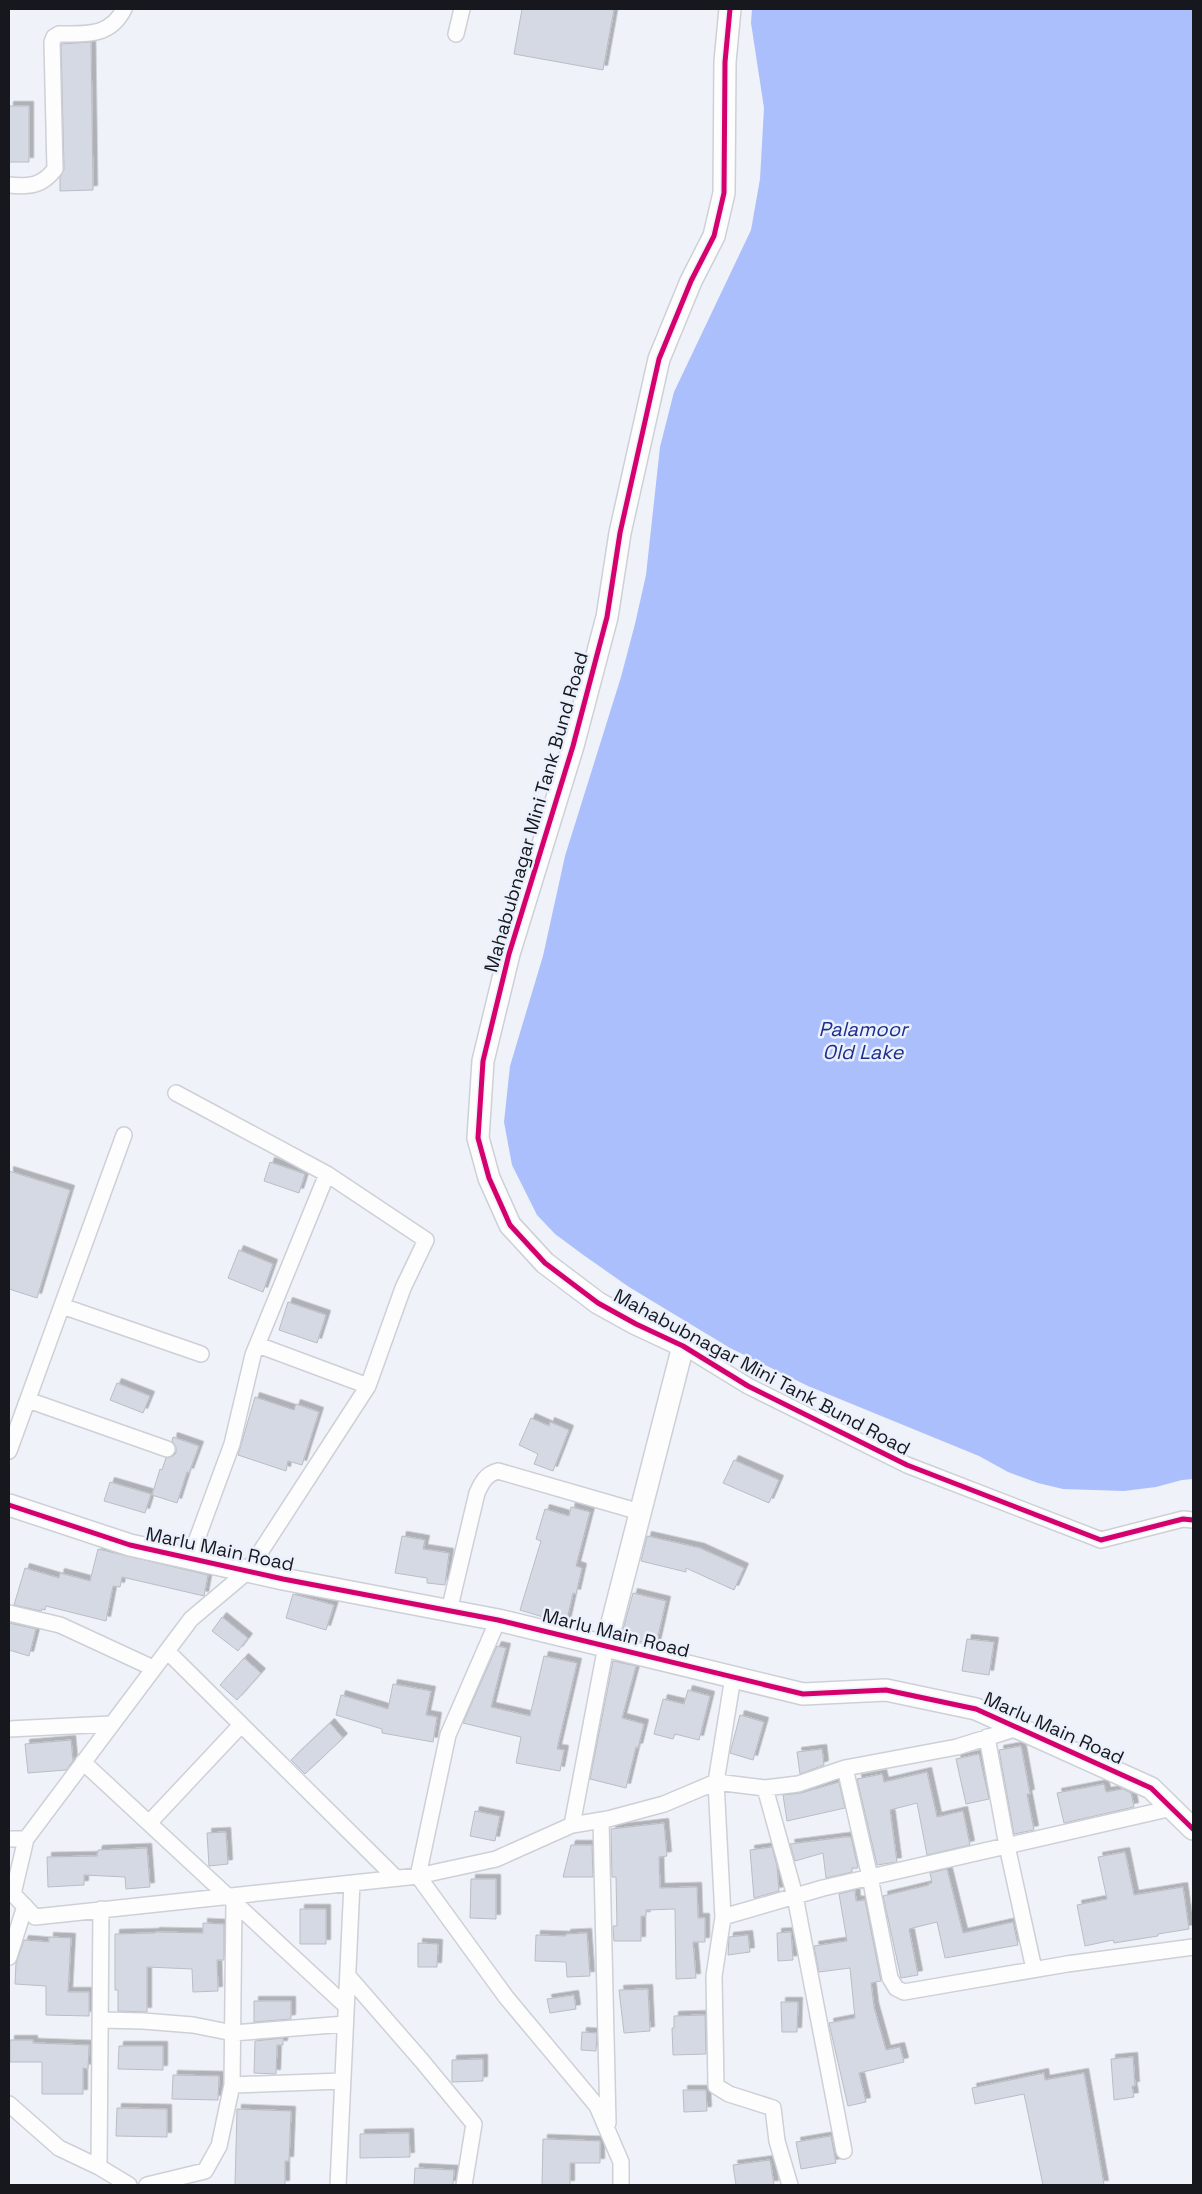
<svg xmlns="http://www.w3.org/2000/svg" width="1202" height="2194" font-family="'Space Grotesk',sans-serif">
  <style>
    .water { fill: #aabffc }
    .building { fill: #d5d9e3; stroke: #babdc3; filter: url(#shadow) }
    .lines { fill: none; stroke-linecap: round; stroke-linejoin: round }
    .street-casing { stroke: #cdd0d6; stroke-width: 18 }
    .secondary-casing { stroke: #cdd0d6; stroke-width: 24 }
    .street { stroke: #fdfdfe; stroke-width: 15 }
    .secondary { stroke: #fdfdfe; stroke-width: 21 }
    .cycleway-casing { stroke: #ebf0fd; stroke-width: 8 }
    .cycleway { stroke: #d6006c; stroke-width: 5 }
    .labels { text-anchor: middle; dominant-baseline: central; stroke-width: 5; stroke-linejoin: round; paint-order: stroke }
    .street-label { font-size: 19px; fill: #16181d; stroke: #ebf0fd }
    .water-label { font-size: 20px; font-style: italic; fill: #1e2e8d; stroke: #ebf0fd }
  </style>
  <defs>
    <filter id="shadow"><feDropShadow dx="4.5" dy="-4.5" stdDeviation="0" flood-color="#0004"/></filter>
  </defs>
  <rect width="100%" height="100%" fill="#eff2f9"/>
  <path class="water" d="M752,9H1193V1479L1182,1480L1156,1487L1124,1491L1063,1489L1038,1483L1008,1472L979,1456L808,1386L730,1348L629,1287L582,1254L555,1234L537,1215L512,1165L504,1122L510,1066L543,956L565,856L621,677L635,624L646,575L660,447L674,392L751,230L760,179L764,108L751,23Z"/>
  <path class="building" d="M522,9H614L603,70L514,54Z
    M91,42L93,190L60,191V178L64,169L61,44Z
    M9,106H29V162H9Z
    M270,1162L305,1174L299,1193L264,1181Z
    M9,1171L70,1190L37,1298L9,1289Z
    M239,1250L273,1264L263,1292L228,1278Z
    M288,1302L326,1315L317,1343L279,1330Z
    M117,1383L150,1396L143,1413L110,1400Z
    M255,1397L294,1410L296,1404L319,1412L302,1465L288,1461L286,1471L238,1455Z
    M531,1418L549,1426L550,1422L569,1430L553,1471L534,1464L538,1454L519,1445Z
    M173,1437L199,1446L189,1473L187,1472L177,1503L152,1495L160,1469L162,1470L166,1458L173,1456L176,1453V1447L172,1441Z
    M734,1460L779,1480L769,1503L723,1483Z
    M110,1482L151,1494L145,1513L104,1501Z
    M571,1507L590,1512L576,1566L582,1568L576,1594L573,1593L566,1624L520,1610L541,1541L536,1539L545,1509L569,1516Z
    M402,1536L425,1540L423,1549L449,1553L445,1585L427,1583V1578L395,1573Z
    M647,1536L700,1548L744,1568L734,1590L686,1568V1572L641,1561Z
    M98,1549L208,1575L204,1596L122,1577L120,1587L113,1586L106,1621L46,1606L45,1610L42,1609L41,1611L14,1605L25,1568L59,1578L60,1573L90,1581Z
    M633,1593L666,1601L656,1645L621,1637Z
    M293,1594L334,1605L326,1630L286,1618Z
    M222,1617L248,1638L238,1651L212,1631Z
    M9,1623L36,1629L29,1656L9,1650Z
    M967,1639L994,1642L989,1675L962,1671Z
    M497,1646L506,1648L491,1707L530,1716L544,1656L577,1663L557,1749L564,1750L560,1771L516,1763L521,1737L463,1723Z
    M244,1658L261,1673L237,1700L220,1685Z
    M613,1661L636,1666L622,1718L644,1724L638,1748L636,1747L626,1788L590,1779Z
    M393,1684L431,1691L426,1715L437,1717L433,1742L382,1733V1729L336,1715L341,1695L388,1709Z
    M688,1690L710,1696L699,1740L675,1734L673,1739L654,1734L663,1699L684,1704Z
    M740,1715L764,1722L753,1760L730,1753Z
    M330,1723L343,1738L305,1774L291,1760Z
    M71,1740L73,1761L66,1770L28,1773L25,1744Z
    M1021,1746L1030,1794H1027L1034,1830L1014,1834L999,1750Z
    M822,1749L824,1765L800,1774L797,1752Z
    M979,1754L989,1799L966,1804L956,1759Z
    M927,1772L937,1817L963,1811L970,1845L927,1855L917,1803L890,1810L897,1862L877,1865L857,1779L882,1774L884,1782Z
    M839,1782L845,1808L787,1821L783,1795L801,1793Z
    M1104,1784L1106,1792L1123,1789L1131,1793L1134,1807L1064,1823L1057,1793Z
    M475,1811L500,1816L495,1841L470,1836Z
    M664,1823L667,1856L659,1857L660,1888L697,1887L698,1918H705V1942H693L696,1978L676,1979L675,1909L646,1910V1916H641V1941H614L613,1926H617L616,1877H612L611,1829Z
    M226,1832L228,1864L209,1866L207,1833Z
    M845,1837H851L858,1868H852V1872L826,1878L823,1853L795,1861L790,1844Z
    M571,1845H592L593,1877H563Z
    M772,1847L777,1866L779,1891L754,1898L750,1850Z
    M147,1848L150,1887L126,1889L125,1877L84,1875V1885L48,1887L47,1857L97,1856L98,1850Z
    M1125,1852L1134,1895L1183,1887L1189,1929L1158,1934V1936L1114,1943L1113,1940L1085,1946L1077,1905L1107,1899L1098,1857Z
    M947,1869L963,1933L1013,1922L1018,1945L945,1958L937,1922L909,1929L918,1975L901,1978L883,1896L929,1885L928,1884L932,1883L930,1873Z
    M471,1879H496V1919L470,1918Z
    M855,1890L856,1901L865,1900L881,1981L871,1983L874,2007L886,2050L900,2047L904,2062L859,2073L866,2102L848,2106L829,2023L855,2018L850,1968L819,1972L814,1946L847,1941L839,1894Z
    M300,1909H326V1944H300Z
    M203,1923L224,1924V1960H217L218,1991L193,1992L192,1969L147,1967V2012L118,2011V1990H115V1934L155,1933V1932L203,1933Z
    M791,1932L793,1960L778,1961L777,1933Z
    M587,1933L590,1976L567,1977L566,1962L535,1961L536,1935L566,1936V1934Z
    M748,1935L750,1952L728,1955L729,1937Z
    M49,1937L71,1938L68,1992H89V2016L46,2015V1986L15,1984L16,1963L24,1940L49,1942Z
    M418,1943L438,1944L437,1967H418Z
    M648,1989L650,2031L624,2033L619,1990Z
    M574,1995L576,2009L550,2013L547,1999Z
    M254,2001H291V2019L254,2022Z
    M781,2002H798L797,2032H782Z
    M705,2015L706,2054L673,2055L672,2028H674V2016Z
    M582,2032L597,2033L596,2051L581,2050Z
    M283,2038V2045H277L276,2074L254,2073L255,2041Z
    M10,2040H33V2043L89,2045L88,2069L83,2068V2094H42V2062H10Z
    M119,2046H163V2070L118,2069Z
    M1133,2057L1135,2086H1132L1134,2097L1114,2100L1111,2059Z
    M483,2059V2081L452,2082V2060Z
    M1044,2073L1045,2080L1084,2073L1104,2185H1043L1024,2094L975,2104L972,2088Z
    M173,2075L219,2076L218,2100L172,2099Z
    M683,2090H706L707,2111L684,2112Z
    M117,2108L167,2109V2137L116,2136Z
    M237,2109L291,2111L289,2161H285V2185H235Z
    M409,2133L410,2157L360,2158V2134Z
    M831,2136L836,2163L801,2169L796,2142Z
    M543,2139L600,2141V2163H570V2185H542Z
    M770,2160L774,2185H736L733,2165Z
    M415,2168L454,2170L453,2185H414Z"/>
  <g class="lines">
    <g class="street-casing">
      <path id="street" d="M456,34L462,9
        M9,185C30,187 42,186 55,169L52,42L54,37L59,34C86,34 110,37 124,9
        M62,1306L201,1354
        M258,1345L368,1386
        M683,1346L748,1386L907,1465L1101,1540L1183,1519L1193,1520
        M28,1400L167,1449
        M9,1451L124,1135
        M190,1558L232,1444L253,1355L327,1174
        M449,1611L477,1493C482,1482 486,1474 498,1471L640,1512
        M9,1613L60,1625L153,1668
        M606,1646L572,1825L496,1859L418,1876L506,1997L597,2106L621,2162V2185
        M167,1651L396,1878
        M9,1729L111,1724
        M987,1737L1007,1846L1034,1969
        M83,1762L346,2006
        M845,1768L957,1747L1018,1728
        M765,1788L795,1896L844,2151
        M601,1820L608,2123
        M149,1823L241,1725
        M572,1825L608,1819L664,1804L716,1782L733,1677
        M9,1839H26L191,1619L248,1571L368,1386L403,1288L426,1240L327,1174L176,1093
        M26,1839L13,1894L35,1917L418,1876L448,1735L498,1620
        M101,1909L99,2167L129,2185
        M723,1917L716,1782L765,1788L798,1784L845,1768L870,1877L890,1978L896,1988L904,1992L1067,1964L1193,1947
        M9,1957L25,1906
        M348,1976L422,2061L474,2124L464,2185
        M101,2020L143,2021L193,2025L233,2033L345,2024
        M232,2085L234,1902
        M9,2104L59,2148L99,2167
        M147,2185L205,2171L219,2146L232,2085L342,2081
        M338,2185L352,1883
        M790,2185L777,2141L773,2108L729,2094L716,2086L714,1976L723,1917L823,1888L1172,1808"/>
    </g>
    <g class="secondary-casing">
      <path id="secondary" d="M9,1505L130,1545L283,1579L498,1620L803,1694L886,1690L976,1709L1151,1788L1193,1829
        M606,1646L683,1346L636,1324L598,1303L545,1263L510,1225L489,1178L478,1138L483,1061L509,954L573,746L607,617L620,533L659,359L691,281L714,236L724,193L725,62L730,9"/>
    </g>
    <use href="#street" class="street"/>
    <use href="#secondary" class="secondary"/>
    <g class="cycleway-casing">
      <path id="cycleway" d="M730,9L725,62L724,193L714,236L691,281L659,359L620,533L607,617L573,746L509,954L483,1061L478,1138L489,1178L510,1225L545,1263L598,1303L636,1324L683,1346L748,1386L907,1465L1101,1540L1183,1519L1193,1520
        M9,1505L130,1545L283,1579L498,1620L803,1694L886,1690L976,1709L1151,1788L1193,1829"/>
    </g>
    <use href="#cycleway" class="cycleway"/>
  </g>
  <g class="labels">
    <g class="street-label">
      <text transform="translate(536 812) rotate(-74)">Mahabubnagar Mini Tank Bund Road</text>
      <text transform="translate(762 1372) rotate(28)">Mahabubnagar Mini Tank Bund Road</text>
      <text transform="translate(220 1549) rotate(12)">Marlu Main Road</text>
      <text transform="translate(616 1633) rotate(14)">Marlu Main Road</text>
      <text transform="translate(1054 1728) rotate(24)">Marlu Main Road</text>
    </g>
    <g class="water-label">
      <text x="863" y="1029">Palamoor<tspan x="863" dy="23">Old Lake</tspan></text>
    </g>
  </g>
  <rect width="1202" height="2194" fill="none" stroke="#16181d" stroke-width="20"/>
</svg>
